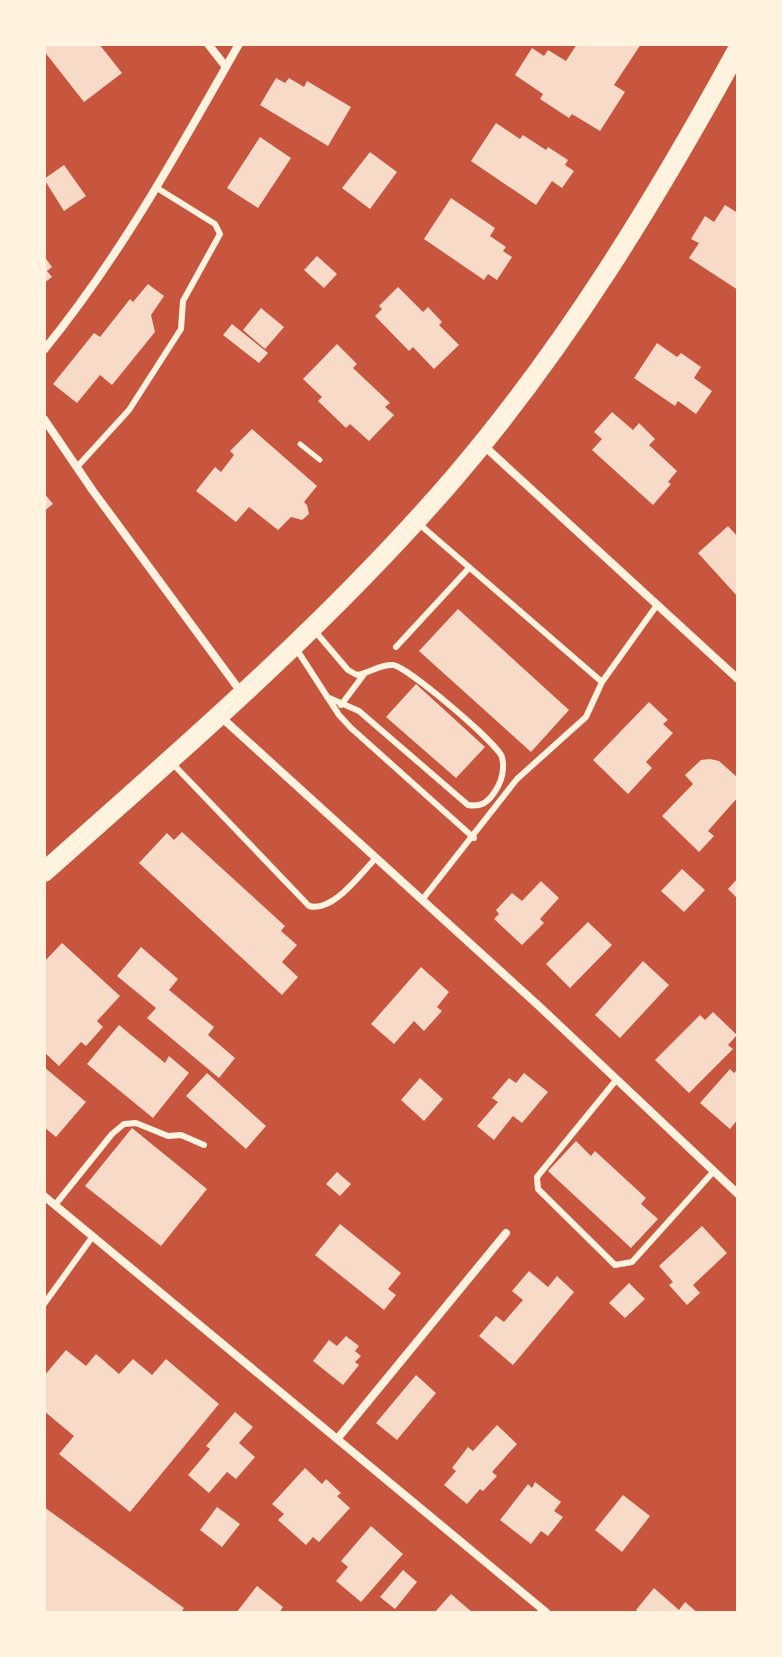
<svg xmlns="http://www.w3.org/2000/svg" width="782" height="1657" font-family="Figtree,sans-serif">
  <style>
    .building { fill: #f7dbc8 }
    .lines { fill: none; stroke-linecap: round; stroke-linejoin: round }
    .path { stroke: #fff3e0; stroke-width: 5 }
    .service { stroke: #fff3e0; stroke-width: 6 }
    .minor { stroke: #fff3e0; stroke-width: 8 }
    .primary { stroke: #fff3e0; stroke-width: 20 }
  </style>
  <rect width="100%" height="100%" fill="#c8553d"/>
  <path class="building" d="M44,44H99L122,73L84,102L44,51Z
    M577,44H641L614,85L625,92L600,131L572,114L569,118L540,99L543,94L515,75L532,48L544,56L548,50L566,61Z
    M276,78L285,83L289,78L304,87L307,81L351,107L328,146L260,105Z
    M496,123L520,139L523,135L546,150L548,147L568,160L565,165L574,171L562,188L552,181L536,205L471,161Z
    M260,137L291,158L258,208L227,188Z
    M370,152L397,172L370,209L342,188Z
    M64,165L86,196L64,211L44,179Z
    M451,198L495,228L490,236L506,247L503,251L512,257L497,280L488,274L484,280L424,239Z
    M725,205L738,213V290L689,258L699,243L691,239L705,216L714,222Z
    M44,256L52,267L47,271L52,277L44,283Z
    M317,256L337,274L324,288L304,270Z
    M148,284L164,296L151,315L155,332L112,385L100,375L77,403L53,384L94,333L100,337L130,299L133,302Z
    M398,287L423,312L428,307L442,322L439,325L459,345L434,369L413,347L409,351L375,316L382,309L379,306Z
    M261,308L284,327L265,349L243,330Z
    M232,324L268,353L259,363L223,335Z
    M657,343L677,357L681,353L701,367L694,378L712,391L696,414L678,401L675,406L634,378Z
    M337,344L357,364L353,368L390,403L385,407L394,415L369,441L350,424L346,428L318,401L322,397L303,379Z
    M612,412L633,430L639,423L655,439L649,445L677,471L668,482L671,484L653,505L592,450L602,439L594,432Z
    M252,429L317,486L304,502L307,505L309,514L302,520L291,517L278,530L249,507L236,522L196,491L215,467L221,472L234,455L230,451Z
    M44,493L53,504L44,511Z
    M728,526L738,537V597L698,553Z
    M458,609L569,710L531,752L419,651Z
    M416,684L485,747L456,778L386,717Z
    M649,702L668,720L663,724L673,733L646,762L652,768L628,794L593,760Z
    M710,759L719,761L738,778V797L708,831L714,836L699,852L662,816L693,784L685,775L701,760Z
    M182,832L285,926L281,931L297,945L282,962L298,977L282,995L139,863L167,833L174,840Z
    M682,869L705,890L684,912L661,891Z
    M738,878V899L728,889Z
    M541,881L559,898L540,919L544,923L522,945L494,919L499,914L496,910L512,893L522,901Z
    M588,922L612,945L570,988L546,964Z
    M62,943L120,996L97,1021L103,1027L86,1046L81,1042L59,1066L44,1052V962Z
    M141,947L178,979L169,990L214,1027L208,1035L235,1058L219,1078L147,1018L156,1008L117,976Z
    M643,961L669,985L620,1038L595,1015Z
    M421,967L449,992L437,1007L442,1011L424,1031L414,1021L394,1044L371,1024Z
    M713,1012L737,1035L728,1045L733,1049L689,1093L655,1060L700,1015L705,1020Z
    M119,1025L165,1063L169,1056L189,1073L153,1118L87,1064Z
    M44,1067L86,1102L56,1137L44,1127Z
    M730,1069L734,1073L738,1069V1119L730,1129L700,1103Z
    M207,1073L266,1126L246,1149L186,1096Z
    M524,1073L548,1092L522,1123L513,1116L494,1140L477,1126L498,1102L492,1098L509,1078L516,1083Z
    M420,1078L443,1099L424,1121L401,1100Z
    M132,1128L207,1189L161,1246L85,1186Z
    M576,1141L591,1156L595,1151L646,1198L641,1204L658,1219L631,1248L548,1171Z
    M337,1172L351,1184L340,1196L326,1184Z
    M340,1224L401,1273L388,1289L396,1295L384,1310L315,1255Z
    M702,1226L727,1253L693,1285L700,1293L687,1305L669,1285L673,1282L659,1266Z
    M529,1271L548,1287L557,1276L574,1292L513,1365L479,1336L496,1316L504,1322L523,1300L512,1291Z
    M629,1283L645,1299L625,1318L609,1303Z
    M346,1336L359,1346L355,1351L361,1356L355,1362L359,1365L343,1385L313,1361L329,1340L337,1346Z
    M66,1350L86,1366L96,1354L119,1374L133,1359L152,1375L166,1359L219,1404L130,1512L59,1454L74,1436L44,1411V1376Z
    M416,1375L436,1393L397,1440L376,1423Z
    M235,1412L253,1427L239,1443L255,1457L236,1479L227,1472L209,1493L188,1475L210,1449L206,1446Z
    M497,1425L517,1444L492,1472L497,1476L483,1491L480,1489L467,1504L444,1485L456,1471L452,1468L468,1447L473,1451Z
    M305,1468L322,1484L326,1479L341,1493L337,1496L350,1508L319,1542L313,1537L306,1545L278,1520L284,1514L272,1504Z
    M535,1482L561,1502L554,1511L563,1517L548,1536L541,1531L531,1544L500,1520L528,1484L532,1488Z
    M623,1495L650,1516L622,1552L595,1530Z
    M44,1507L184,1608L181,1613H44Z
    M217,1507L240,1524L222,1547L200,1530Z
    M371,1526L403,1554L361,1602L336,1581L348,1567L341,1561Z
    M403,1570L417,1582L395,1609L380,1597Z
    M257,1586L283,1607L279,1613H236Z
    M654,1588L679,1610L685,1602L698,1613H640L636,1610Z
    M451,1594L473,1613H434Z"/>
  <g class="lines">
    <path class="path" d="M300,444L320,460"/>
    <path class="service" d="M77,467L129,410L181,329L183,301L220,234L215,224L157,188
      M418,523L602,682
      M314,630L348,670L357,675C369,673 381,664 393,665C408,667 497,743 502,757C505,770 501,783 494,793C487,803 481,807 468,805L359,711L327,697
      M396,647L469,568
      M297,650L339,715L351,728L474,838
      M341,705L365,673
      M172,763L309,906C333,913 360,874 376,858
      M422,900L517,779L586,717L602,682L657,605
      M617,1079L537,1177L538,1189L615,1265L632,1262L714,1171
      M55,1205L112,1134L124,1124L136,1123L168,1136L181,1135L204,1145
      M44,1304L93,1236"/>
    <path class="minor" d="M208,44L226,67
      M44,350C122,254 178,151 239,44
      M44,419L93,491L241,692
      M482,444L738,679
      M221,717L540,1007L738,1194
      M44,1196L547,1613
      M338,1438L506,1233"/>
    <path class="primary" d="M44,872C186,746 330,622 454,478C566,347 656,199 738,49"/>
  </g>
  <rect width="782" height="1657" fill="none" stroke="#fff3e0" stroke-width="92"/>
</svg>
